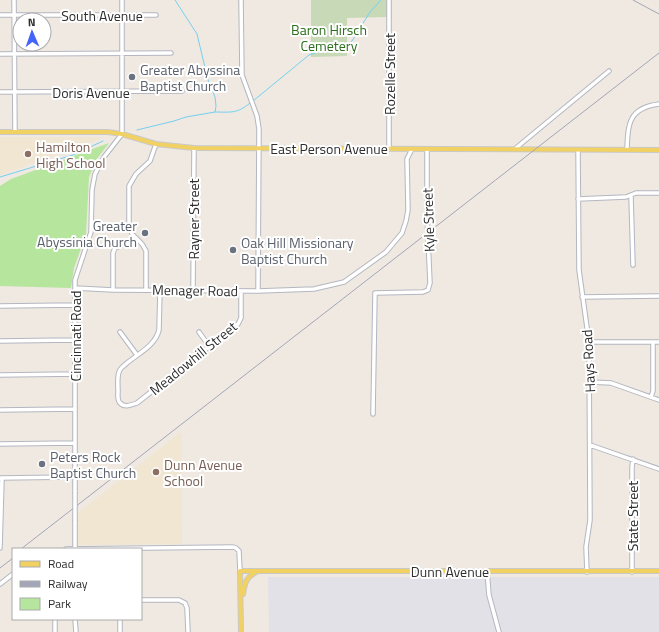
<svg xmlns="http://www.w3.org/2000/svg" width="659" height="632" font-family="'Titillium Web',sans-serif">
  <style>
    .industrial { fill: #e3e1e8 }
    .education { fill: #f0e6d1 }
    .green { fill: #b6e59e }
    .cemetery { fill: #c8d9b8 }
    .lines { fill: none; stroke-linecap: round; stroke-linejoin: round }
    .stream { stroke: #75cff0; stroke-width: 1 }
    .minor-casing { stroke: #b4b7c1; stroke-width: 5.5 }
    .major-casing { stroke: #c9c9c9; stroke-width: 6 }
    .minor { stroke: #fff; stroke-width: 3.5 }
    .major { stroke: #f2d163; stroke-width: 4 }
    .rail { stroke: #a3a6b8; stroke-width: 1 }
    .minor-bridge-casing { stroke: #b4b7c1; stroke-width: 5.5; stroke-linecap: butt }
    .minor-bridge { stroke: #fff; stroke-width: 3.5 }
    .worship-dot { fill: #6b7280; stroke: #fff; stroke-width: 1.5 }
    .education-dot { fill: #8d6e63; stroke: #fff; stroke-width: 1.5 }
    .labels { text-anchor: middle; dominant-baseline: central; stroke-width: 4; stroke-linejoin: round; paint-order: stroke }
    .street-label { font-size: 14px; fill: #2e2e2e; stroke: #fff }
    .park-label { font-size: 14px; fill: #2c6e1b; stroke: #fff }
    .worship-label { font-size: 14px; fill: #5b616d; stroke: #fff; text-anchor: start }
    .education-label { font-size: 14px; fill: #785e54; stroke: #fff; text-anchor: start }
  </style>
  <rect width="100%" height="100%" fill="#efe9e1"/>
  <path class="industrial" d="M268,577H659V632H269Z"/>
  <path class="education" d="M0,137H104L0,175Z
    M181,432L182,544L78,545V513Z"/>
  <path class="green" d="M109,143L96,160L89,177L86,234L74,268L71,288L0,286V186L11,179Z"/>
  <path class="cemetery" d="M311,0H387V17L347,18V56L311,57Z"/>
  <g class="lines">
    <path class="stream" d="M253,101L309,55L318,52L340,51L352,41L370,12L381,0
      M215,112C231,112 237,114 250,103
      M137,130L174,121L186,117L215,112L216,106L215,97L208,80L197,34L175,0
      M0,177L73,155L103,141"/>
    <g class="minor-casing">
      <path id="minor" d="M14,0L15,132
        M241,0L242,75L257,116L259,129L258,291
        M389,0V149
        M0,15H156
        M0,54L171,53
        M0,92L182,91
        M516,148L609,71
        M627,149C628,123 629,108 659,104
        M578,150L579,270L589,342L590,520L586,547L587,572
        M631,196L633,265
        M578,199L626,197L636,193H659
        M75,288L113,290L258,291L314,289L344,282L386,252L402,233L406,221L408,210L407,159L412,149
        M113,290V253L115,248L129,243L135,238
        M146,290V251L142,244L132,234L129,224V186L136,174L150,161L156,144
        M160,290L159,330C155,346 139,353 127,363C124,366 120,368 119,372C117,378 118,385 118,391C118,395 117,400 120,403C125,408 131,405 137,403L238,324L241,318V291
        M193,290L194,148
        M582,297L659,296
        M0,306L75,305
        M120,332L137,355
        M199,332L209,346
        M0,341L74,340
        M589,342H659
        M0,375L75,374
        M590,382L611,383L659,400
        M651,397L653,391V342
        M0,410L75,409
        M373,414L375,293L423,292L428,290L430,283L427,216V149
        M0,444L75,443
        M590,445L659,469
        M0,478L75,477
        M75,492V280L91,232L92,190L95,174L104,157L122,134V0
        M0,548L2,478
        M66,549L233,547L236,548L239,551L240,571
        M75,549V522
        M487,571L489,595L499,632
        M632,572V467L633,459
        M0,584L13,574
        M141,600H179L185,603L187,608L188,632
        M55,619V632
        M75,619L76,632
        M120,632V619"/>
    </g>
    <g class="major-casing">
      <path id="major" d="M0,132H108L122,134L156,144L194,148L659,150
        M243,594C245,582 246,577 258,571
        M241,632L240,571H659"/>
    </g>
    <use href="#minor" class="minor"/>
    <use href="#major" class="major"/>
    <path class="rail" d="M633,0L659,14
      M21,549L659,53
      M0,568L13,558"/>
    <g class="minor-bridge-casing">
      <path id="minor-bridge" d="M75,492V522"/>
    </g>
    <use href="#minor-bridge" class="minor-bridge"/>
  </g>
  <g class="worship-dot">
    <circle cx="132" cy="77" r="4"/>
    <circle cx="145" cy="233" r="4"/>
    <circle cx="233" cy="250" r="4"/>
    <circle cx="42" cy="464" r="4"/>
  </g>
  <g class="education-dot">
    <circle cx="28" cy="154" r="4"/>
    <circle cx="156" cy="472" r="4"/>
  </g>
  <g class="labels">
    <g class="street-label">
      <text x="102" y="15">South Avenue</text>
      <text transform="translate(389 74) rotate(-90)">Rozelle Street</text>
      <text x="91" y="92">Doris Avenue</text>
      <text x="329" y="148">East Person Avenue</text>
      <text transform="translate(193 219) rotate(-90)">Rayner Street</text>
      <text transform="translate(428 220) rotate(-92)">Kyle Street</text>
      <text transform="translate(195 290) rotate(1)">Menager Road</text>
      <text transform="translate(75 336) rotate(-90)">Cincinnati Road</text>
      <text transform="translate(193 358) rotate(-39)">Meadowhill Street</text>
      <text transform="translate(588 361) rotate(-93)">Hays Road</text>
      <text transform="translate(632 516) rotate(-90)">State Street</text>
      <text x="450" y="571">Dunn Avenue</text>
    </g>
    <g class="park-label">
      <text x="329" y="29">Baron Hirsch<tspan x="329" dy="16">Cemetery</tspan></text>
    </g>
    <g class="worship-label">
      <text x="140" y="69">Greater Abyssina<tspan x="140" dy="16">Baptist Church</tspan></text>
      <text x="137" y="225" text-anchor="end">Greater<tspan x="137" dy="16">Abyssinia Church</tspan></text>
      <text x="241" y="242">Oak Hill Missionary<tspan x="241" dy="16">Baptist Church</tspan></text>
      <text x="50" y="456">Peters Rock<tspan x="50" dy="16">Baptist Church</tspan></text>
    </g>
    <g class="education-label">
      <text x="36" y="146">Hamilton<tspan x="36" dy="16">High School</tspan></text>
      <text x="164" y="464">Dunn Avenue<tspan x="164" dy="16">School</tspan></text>
    </g>
  </g>
  <rect x="12" y="548" width="130" height="72" fill="#ffffff" stroke="#ababab"/>
  <rect x="20" y="561" width="20" height="6" fill="#f2d163" stroke="#ababab"/>
  <text x="48" y="568" font-size="12" fill="#2e2e2e">Road</text>
  <rect x="20" y="581" width="20" height="6" fill="#a3a6b8" stroke="#ababab"/>
  <text x="48" y="588" font-size="12" fill="#2e2e2e">Railway</text>
  <rect x="20" y="598" width="20" height="12" fill="#b6e59e" stroke="#ababab"/>
  <text x="48" y="608" font-size="12" fill="#2e2e2e">Park</text>
  <g transform="translate(32 32) rotate(358)"><circle r="19" fill="#ffffff" stroke="#ababab"/>
  <path d="M0-3L7 15L0 10L-7 15Z" fill="#4264fb"/>
  <text y="-6" font-size="11" font-weight="bold" text-anchor="middle" fill="#2e2e2e">N</text>
  </g>
</svg>
